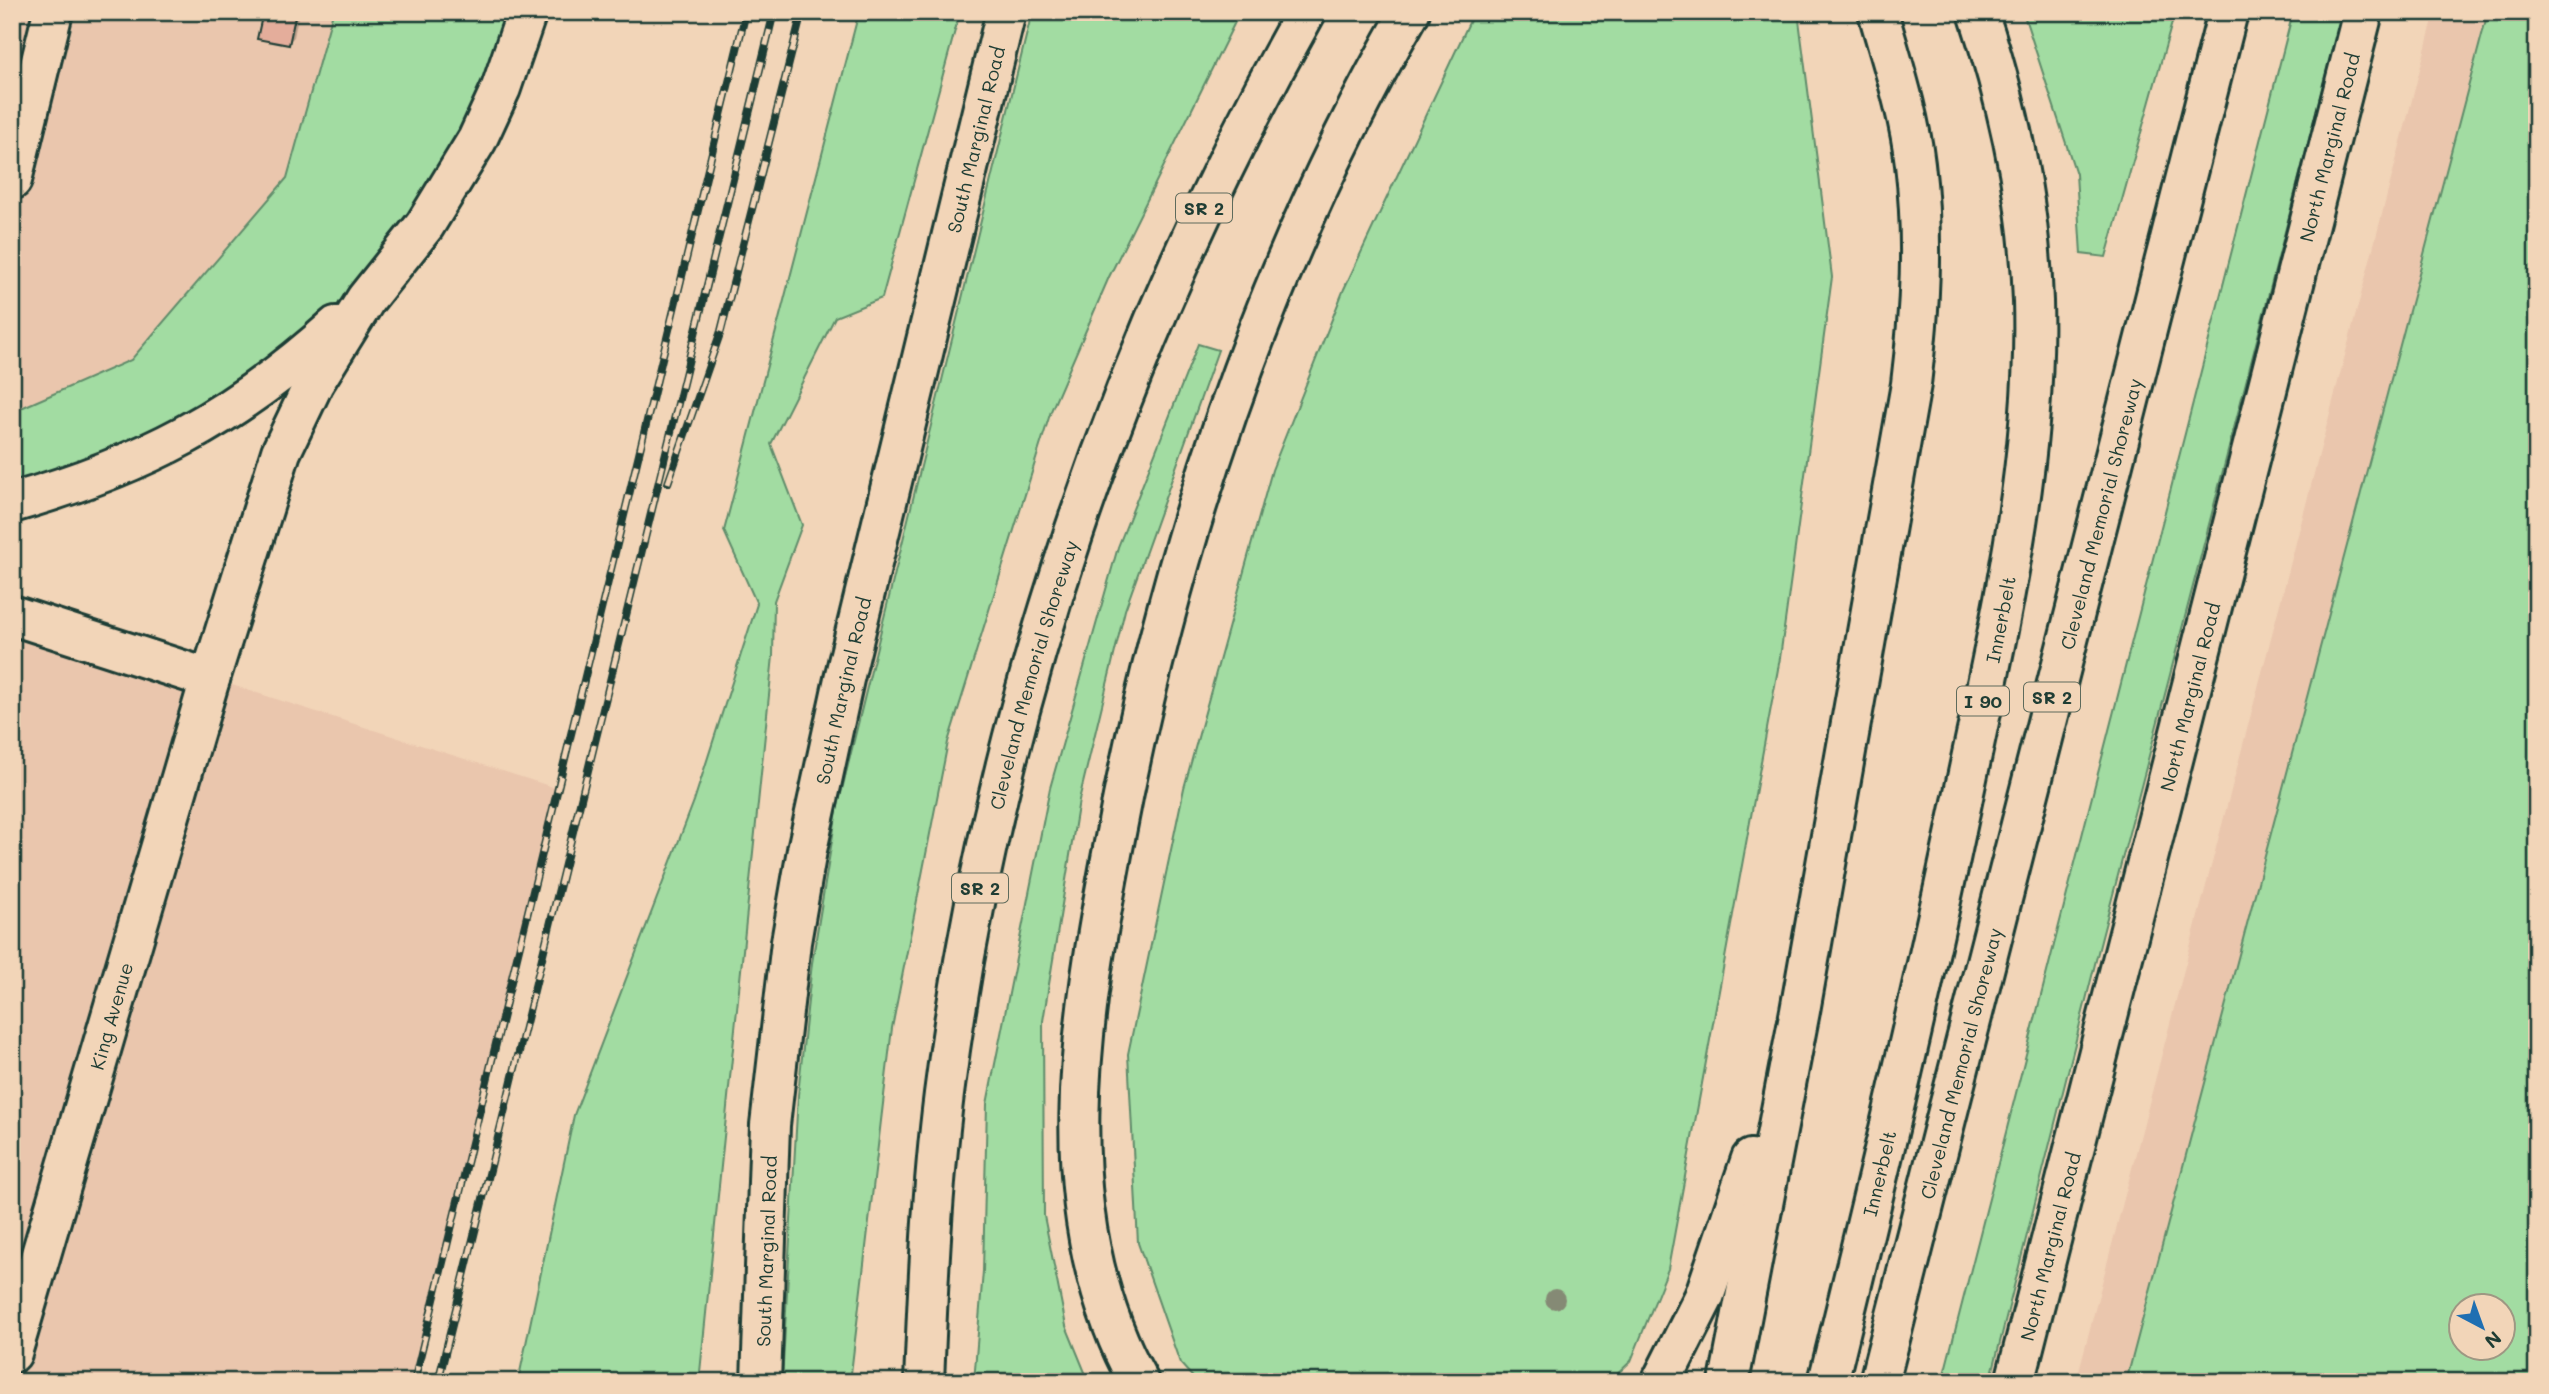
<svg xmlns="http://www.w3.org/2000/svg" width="2549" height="1394" font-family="Mali,sans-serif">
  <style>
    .built { fill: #eac6ad; fill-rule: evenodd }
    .green { fill: #a2dca2; stroke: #608c6b; stroke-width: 2; fill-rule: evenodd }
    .shadow { fill: #0003 }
    .building { fill: #e4ad9b; stroke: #1f3d34; stroke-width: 2 }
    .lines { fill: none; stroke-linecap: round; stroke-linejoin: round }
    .minor-casing { stroke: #1f3d34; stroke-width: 44 }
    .highway-casing { stroke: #1f3d34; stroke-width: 44 }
    .minor { stroke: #f2d5b8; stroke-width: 38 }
    .highway { stroke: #f2d5b8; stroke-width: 38 }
    .rail-casing { stroke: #1f3d34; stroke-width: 8 }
    .rail { stroke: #f2d5b8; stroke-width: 5; stroke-dasharray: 16; stroke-linecap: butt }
    .tree { fill: #858a75 }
    .labels { text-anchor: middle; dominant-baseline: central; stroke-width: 7; stroke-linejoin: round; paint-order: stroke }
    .shield { fill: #f2d5b8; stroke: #5e6b5c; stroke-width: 2 }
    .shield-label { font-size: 18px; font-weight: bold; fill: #1f3d34 }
    .street-label { font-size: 19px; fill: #1f3d34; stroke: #f2d5b8 }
  </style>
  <rect width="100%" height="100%" fill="#f2d5b8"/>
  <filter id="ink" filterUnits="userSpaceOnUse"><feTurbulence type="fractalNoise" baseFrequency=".0143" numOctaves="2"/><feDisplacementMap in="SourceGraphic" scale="14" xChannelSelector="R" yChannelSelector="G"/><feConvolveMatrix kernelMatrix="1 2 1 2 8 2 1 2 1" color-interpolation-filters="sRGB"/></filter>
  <g filter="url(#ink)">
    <path class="built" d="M12,12H333L287,178L131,360L12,412Z
      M2435,12H2537V1382H2076ZM2462,1306H2504V1348H2462Z
      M12,615L559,789L414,1382H12Z"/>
    <path class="green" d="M333,12H527L477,140L306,353L12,503V412L131,360L287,178Z
      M859,12H960L882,298L835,317L771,444L802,525L774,601L773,656L699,1382H518L574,1115L694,801L757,604L724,531Z
      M1032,12H1240L1109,277L1051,411L948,742L892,1028L850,1382H782L798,1095L812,963L837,810Z
      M1474,12H1798L1832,277L1780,658L1668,1269L1631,1361L1609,1382H1197L1180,1363L1138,1243L1128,1054L1184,788L1272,470L1344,289Z
      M2023,12H2175L2106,257L2081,254L2076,174Z
      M2293,12H2342L2096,960L1990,1382H1942Z
      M2488,12H2537V1382H2126ZM2462,1306H2504V1348H2462Z
      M1198,344L1218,350L1125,610L1079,800L1043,1021L1044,1216L1066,1326L1089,1382H974L983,1271L987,1104L1050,788L1118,547Z"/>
    <path class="shadow" d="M265,12H299L294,37L288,43Z"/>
    <path class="building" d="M263,12H296L289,45L257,39Z"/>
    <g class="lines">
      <g class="minor-casing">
        <g id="minor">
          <path d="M12,180L53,12"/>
          <path d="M12,615L210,679L12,1353"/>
          <path id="s1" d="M761,1382L770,1125L791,942L807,850L844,679L1006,12"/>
          <path id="s2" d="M2015,1382L2363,12"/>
        </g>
      </g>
      <g class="highway-casing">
        <g id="highway">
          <path d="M12,503C144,465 234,418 336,326"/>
          <path d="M210,679L281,452L314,383L366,299L425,225L477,140L501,88L527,12"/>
          <path id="s3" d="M924,1382C928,1286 932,1189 944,1094C992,715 1119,344 1306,12"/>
          <path d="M1139,1382C1046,1216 1081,1015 1115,838C1169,551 1263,265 1410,12"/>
          <path d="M1661,1382L1704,1297L1751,1159"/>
          <path d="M1729,1382L1800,1011L1911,384C1920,310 1924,238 1915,164C1909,112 1892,62 1878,12"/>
          <path id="s4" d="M1828,1382C1875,1191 1921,1000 1961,807C1995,642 2038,471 2033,301C2030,202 2009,106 1978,12"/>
          <path id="s5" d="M1879,1382L2228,12"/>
        </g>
      </g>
      <use href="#minor" class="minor"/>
      <use href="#highway" class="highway"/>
      <g class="rail-casing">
        <path id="rail" d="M668,483L721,331L802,12
          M414,1382L746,12
          M438,1382L774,12"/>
      </g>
      <use href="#rail" class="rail"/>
    </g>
    <circle class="tree" cx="1555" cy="1299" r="10"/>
  </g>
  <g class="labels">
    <g class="shield">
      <rect x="1176" y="193.5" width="56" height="29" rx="5"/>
      <rect x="2024" y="682.5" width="56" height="29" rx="5"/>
      <rect x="1957" y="686.5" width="52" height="29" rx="5"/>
      <rect x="952" y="873.5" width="56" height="29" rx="5"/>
    </g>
    <g class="shield-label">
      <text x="1204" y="208">SR 2</text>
      <text x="2052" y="697">SR 2</text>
      <text x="1983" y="701">I 90</text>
      <text x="980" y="888">SR 2</text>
    </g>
    <g class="street-label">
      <text stroke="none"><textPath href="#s1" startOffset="1265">South Marginal Road</textPath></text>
      <text stroke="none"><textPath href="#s2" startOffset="1274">North Marginal Road</textPath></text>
      <text stroke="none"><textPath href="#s5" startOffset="896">Cleveland Memorial Shoreway</textPath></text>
      <text stroke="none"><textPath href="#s4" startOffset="782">Innerbelt</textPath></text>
      <text stroke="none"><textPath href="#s3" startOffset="718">Cleveland Memorial Shoreway</textPath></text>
      <text stroke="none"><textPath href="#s1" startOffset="698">South Marginal Road</textPath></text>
      <text stroke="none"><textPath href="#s2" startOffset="707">North Marginal Road</textPath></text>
      <text transform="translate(111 1016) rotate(-74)">King Avenue</text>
      <text stroke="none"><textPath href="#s5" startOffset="329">Cleveland Memorial Shoreway</textPath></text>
      <text stroke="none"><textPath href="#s4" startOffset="215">Innerbelt</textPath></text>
      <text stroke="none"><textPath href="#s2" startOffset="140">North Marginal Road</textPath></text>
      <text stroke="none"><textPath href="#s1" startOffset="131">South Marginal Road</textPath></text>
    </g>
  </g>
  <rect width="2549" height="1394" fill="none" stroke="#f2d5b8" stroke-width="42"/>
  <rect x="21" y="21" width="2507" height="1352" fill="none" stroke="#1f3d34" stroke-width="2.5" filter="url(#ink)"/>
  <g transform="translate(2482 1327) rotate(139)"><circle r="33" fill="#f2d5b8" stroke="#9e9883" stroke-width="2"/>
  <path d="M0-5L12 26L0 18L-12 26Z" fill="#1f6fb2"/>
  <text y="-10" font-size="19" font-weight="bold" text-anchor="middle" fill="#1f3d34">N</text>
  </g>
</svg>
